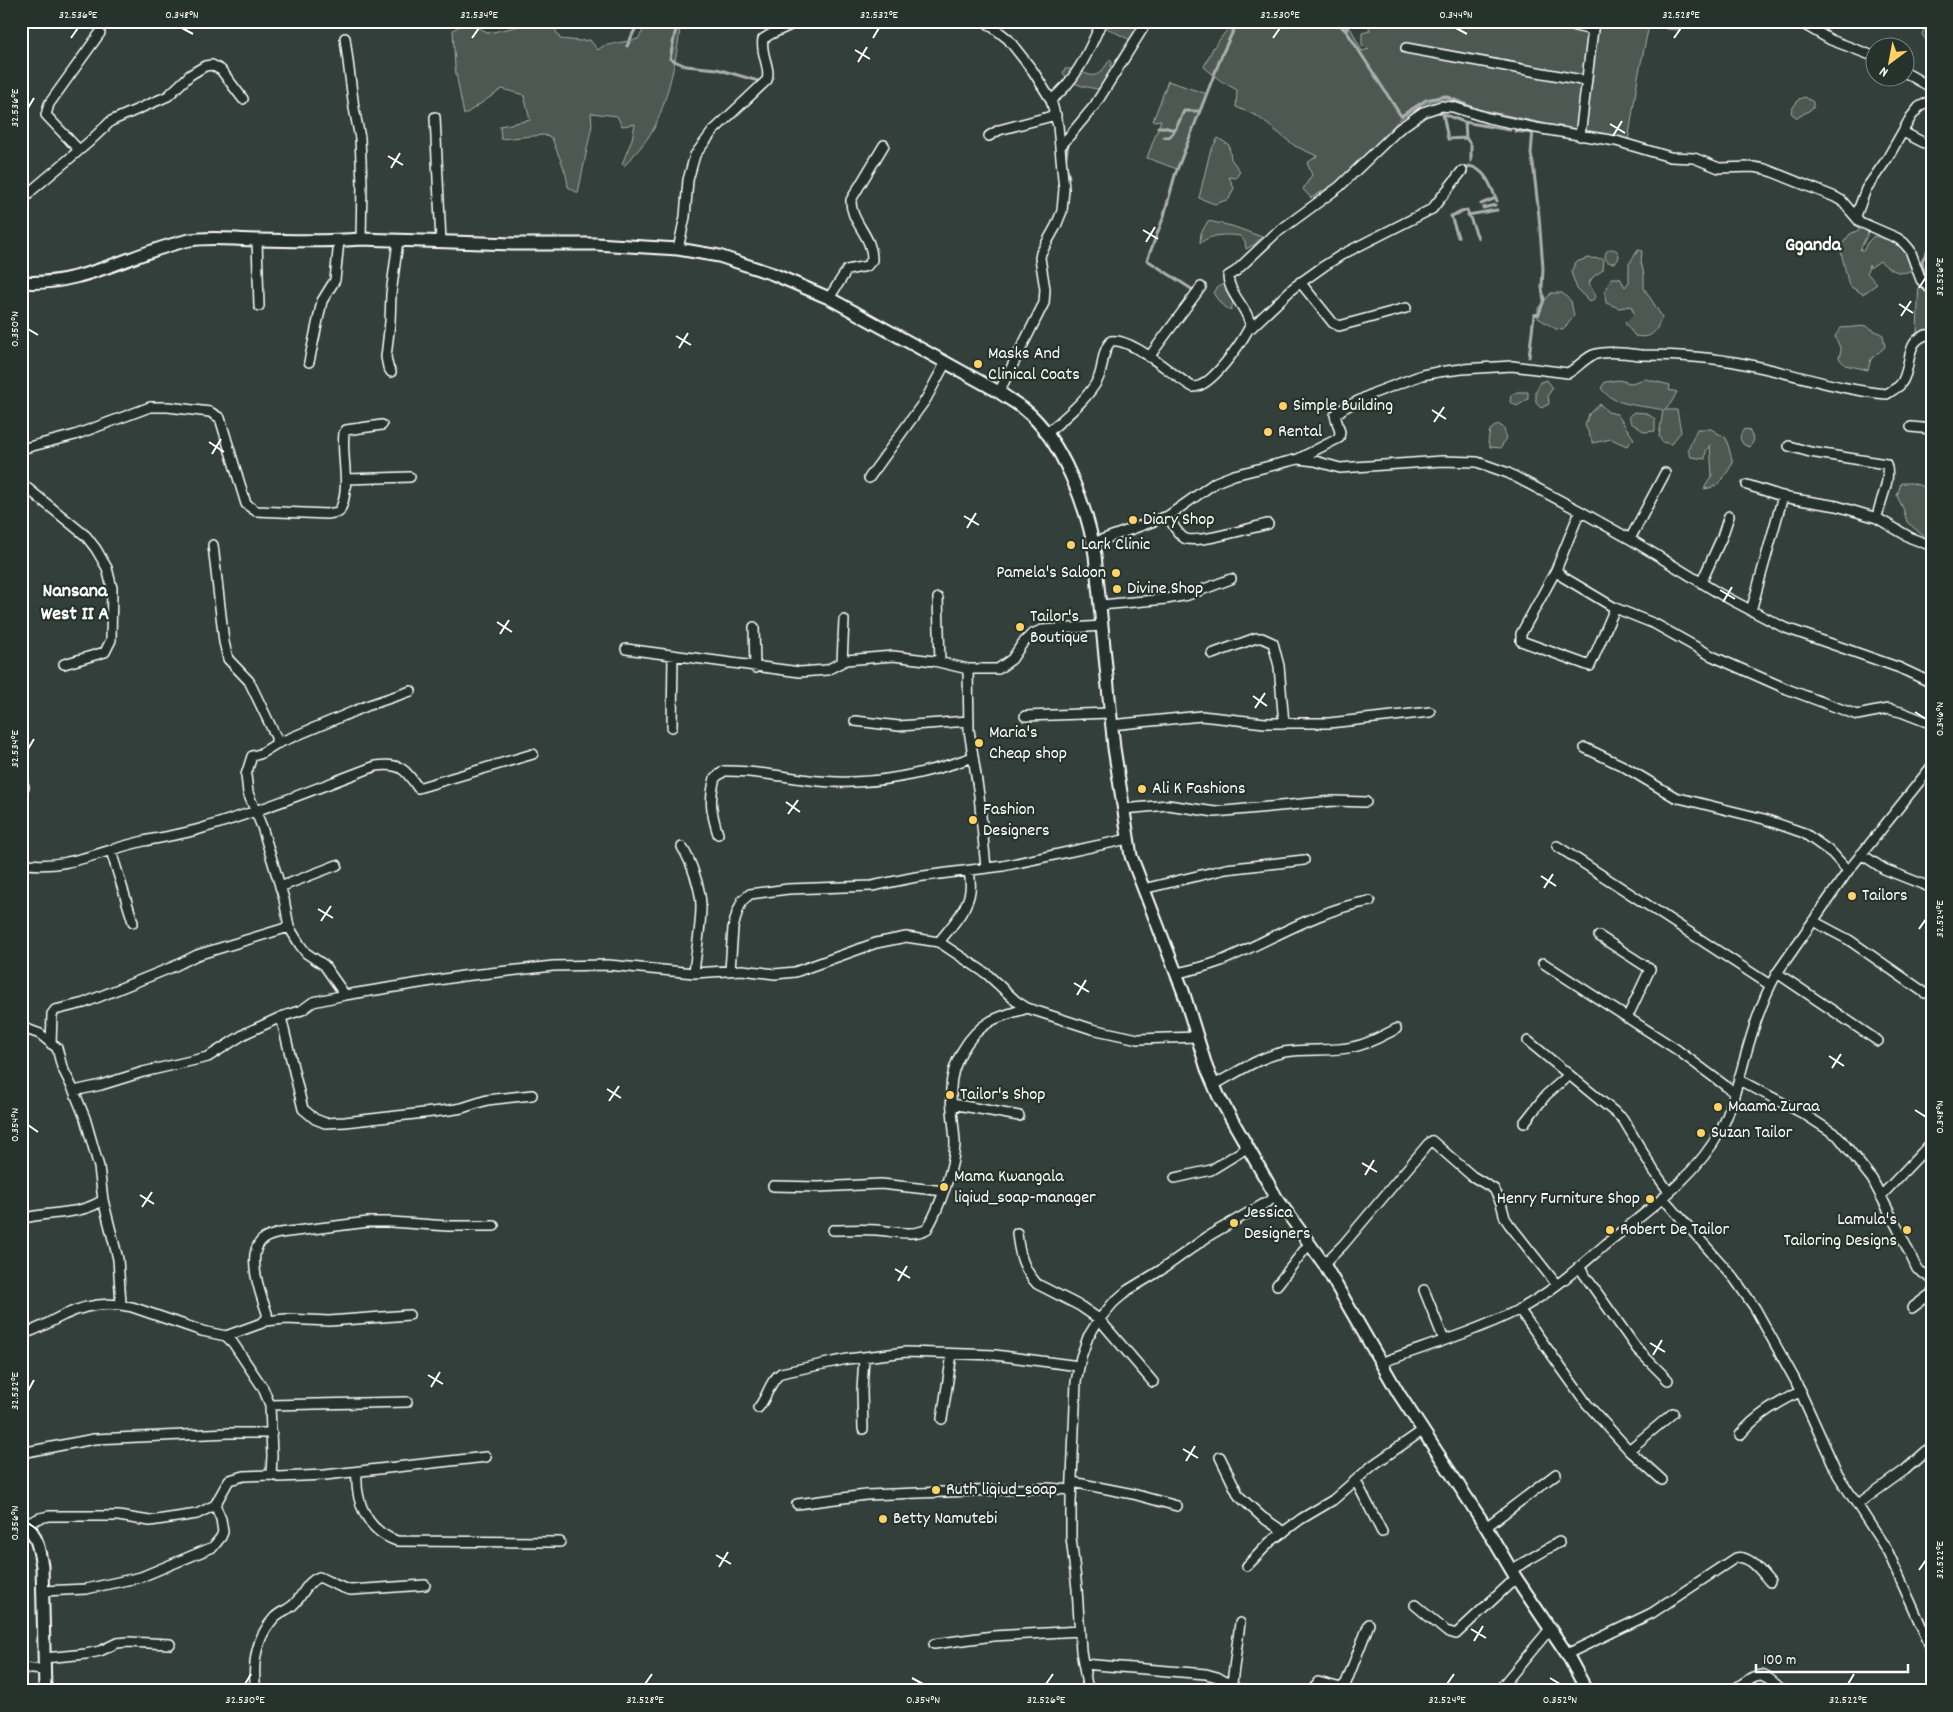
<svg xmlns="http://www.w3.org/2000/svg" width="1953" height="1712" font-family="Dekko,sans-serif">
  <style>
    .green { fill: #4d5853; stroke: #a6aca9 }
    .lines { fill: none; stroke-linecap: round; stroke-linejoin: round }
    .stream { stroke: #abb0ae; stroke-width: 3 }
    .minor-casing { stroke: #fff; stroke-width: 12 }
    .tertiary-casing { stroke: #fff; stroke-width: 15 }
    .minor { stroke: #26332d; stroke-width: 9 }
    .tertiary { stroke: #26332d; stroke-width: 11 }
    .ticks { fill: none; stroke: #fff; stroke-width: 2 }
    .poi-dot { fill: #ffd166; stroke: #26332d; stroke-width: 2 }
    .labels { text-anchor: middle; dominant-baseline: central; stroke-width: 4.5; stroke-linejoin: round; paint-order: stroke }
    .poi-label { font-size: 18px; fill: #fff; stroke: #26332d; text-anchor: start }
    .quarter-label { font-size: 20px; font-weight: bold; fill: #fff; stroke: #26332d }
    .neatline { fill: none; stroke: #fff; stroke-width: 2 }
    .ticks-label { font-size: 12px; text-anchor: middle; fill: #fff }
  </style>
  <rect width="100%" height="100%" fill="#333f3a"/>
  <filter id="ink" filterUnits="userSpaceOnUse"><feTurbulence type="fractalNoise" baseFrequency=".02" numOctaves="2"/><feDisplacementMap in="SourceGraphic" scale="10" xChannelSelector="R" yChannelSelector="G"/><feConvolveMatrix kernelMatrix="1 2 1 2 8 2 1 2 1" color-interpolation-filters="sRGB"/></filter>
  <g filter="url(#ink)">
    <path class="green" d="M529,21H551L560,39L580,41L590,40L598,50L603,46L638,39L649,21H680C681,45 665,109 653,130C645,143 635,154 624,166L622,164L632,139L635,124L622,126L617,116L591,113L592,125L578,193L568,187C567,170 557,154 552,138L544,135L501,139L500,126L530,120L524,95L502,89L464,115L455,68L453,30L467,22L489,33L528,24Z
      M1105,21H1137L1144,24L1132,41L1103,26Z
      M1234,21H1335L1338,25L1351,29L1362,51L1369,49L1362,45V33L1370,31L1367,21H1650L1638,77L1628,142L1497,116L1478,111L1447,99H1439L1423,104L1400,119L1344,178L1311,198L1303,189L1312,175L1307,163L1317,156L1295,146L1257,116L1236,107L1237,90L1221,81L1204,67L1213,48Z
      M1657,21H1684L1678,30L1666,29Z
      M1926,21H1932V48L1922,35Z
      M1110,59L1112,62L1105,91C1089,86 1073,88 1063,73L1065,69C1087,67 1093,90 1110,59Z
      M1168,81L1207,94L1177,169L1147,158L1161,120L1153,121Z
      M1805,97L1813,102V108L1797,118L1791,113L1792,109L1799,99Z
      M1218,138L1229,145L1231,159L1240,171L1236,178L1229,177L1234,188L1229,199L1215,204L1199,198L1210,152Z
      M1208,221L1232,226L1262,237L1255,244L1246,249L1245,242L1240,236C1226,234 1212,234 1200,243L1201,233Z
      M1863,228L1868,233L1860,250H1864L1867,243L1874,236L1898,242L1907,248L1914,267C1904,279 1889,269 1880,261L1870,268L1869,265L1867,273L1877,284L1863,294L1851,287L1848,282L1840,247L1850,234Z
      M1605 256a7 7 0 1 1 14 0a7 7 0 1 1-14 0Z
      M1638,250L1642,251L1641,262L1644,274V288L1662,317C1655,333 1653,339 1635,336L1625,323L1634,314L1631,306L1619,308L1606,303L1605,293L1611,278H1620L1625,287L1629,282V264Z
      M1588,258L1604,259L1603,270L1593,277L1589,283L1596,297L1590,302L1577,289L1571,272L1576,262Z
      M1919,277L1932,287V331L1917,333Z
      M1223,284C1235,290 1234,299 1231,311L1221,304L1213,293L1216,288Z
      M1551,293H1562L1571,301L1574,316L1563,330L1556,329L1538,318V308Z
      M1866,326L1883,335L1885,347L1871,359L1868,370L1845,365L1839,358L1841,350L1835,336L1841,328Z
      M1645,379L1670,385L1669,390L1677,392L1671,403L1664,410H1677L1681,432L1671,444L1662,442L1659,436L1663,410C1644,405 1613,407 1601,388L1605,382L1618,380L1631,383Z
      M1547,380L1553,388L1548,395L1549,404L1541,408L1536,403V392L1540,382Z
      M1517,392H1528V399L1517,406L1510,402L1511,395Z
      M1600,404L1608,412L1617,414L1634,439L1627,446L1611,439L1593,443L1585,425L1589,414Z
      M1634,412L1646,413L1655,419V431L1645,432L1631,423L1629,416Z
      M1498,424L1504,428L1506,437L1501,448L1490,447L1488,442L1490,430Z
      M1697,429H1711L1726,438L1733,463C1725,475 1720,488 1704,489L1712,475L1710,445L1706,451L1705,459L1691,457L1688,450Z
      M1744,429L1749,430L1754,440L1750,447L1744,445C1739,439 1739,436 1744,429Z
      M1901,483H1912L1932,489V543L1907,522L1903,508L1897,496Z"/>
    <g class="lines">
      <path class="stream" d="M680,21L675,33L670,59L686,66L717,69L758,81
        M1336,21L1346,31
        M1348,21L1347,32L1401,116L1426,100L1445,96L1478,110L1561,128
        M627,46L639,21
        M1094,98L1104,83
        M1436,111L1464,122L1510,130
        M1443,114L1448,139L1466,138
        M1465,122L1466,138L1471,145V161
        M1158,127H1163L1175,130L1184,111H1200
        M1515,131L1532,133
        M1164,137H1169L1175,130
        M1068,144L1065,162L1069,177
        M1464,171L1469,166C1486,169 1491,187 1497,201
        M1481,204L1496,198
        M1483,208L1495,205
        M1468,215L1497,210
        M1458,237L1451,216L1467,210L1478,238
        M1925,277L1922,261L1928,250
        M1192,292L1193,290L1147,260L1164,216L1175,175L1223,52L1238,21
        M1529,357L1534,315L1539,314L1544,300L1542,288L1543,268L1539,216L1533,163L1531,154L1533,129"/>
      <g class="minor-casing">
        <path id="minor" d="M985,21L1008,39L1033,71L1051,100L1058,126L1064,189L1062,211L1056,226L1041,253L1040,258L1045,289L1044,303L999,392
          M1552,21L1593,30
          M1798,21L1831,40L1876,57
          M1922,21L1932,25
          M345,38L354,108L360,138L362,184L361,239
          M1406,48L1587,81
          M1906,73L1932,88
          M1051,100C1077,80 1089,50 1102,21
          M435,117L441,242
          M1903,132L1932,147
          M989,136L999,130L1056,115
          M1580,136L1594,21
          M1061,146L1095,105L1143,28
          M79,150L46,115L49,104L100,33
          M21,203L31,191L89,142L111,121L168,96L190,75L205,66L212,65L221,70L243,99
          M1856,216L1866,189L1887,159L1911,117L1919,107L1932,100
          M257,240L259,306
          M678,249L685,217L688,180L695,155L713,131L767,80C771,67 760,54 763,39L771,34L799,21
          M1300,282L1333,323L1339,326L1406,308
          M829,298L847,270L867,266L872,260C873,236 850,222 851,200L884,145
          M1251,328L1293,288L1324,266L1343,254L1432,209L1462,171
          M1149,357L1201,287
          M309,362L322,301L335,280L339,241
          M391,372L388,367L386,357L390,322L391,294L398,241
          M1911,427L1932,429
          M1046,434C1063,419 1089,398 1098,379C1104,367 1101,352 1111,341C1132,337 1174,377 1193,387C1211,388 1241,343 1249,328H1251C1249,309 1229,295 1228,276L1236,271L1275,234L1339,187L1399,129L1423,112L1441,106L1453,107L1488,118L1536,128L1616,141L1670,157L1694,158L1719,168L1753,167L1765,169L1835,197L1842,201L1860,222L1897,238L1904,243L1910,250L1921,280L1932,290
          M1789,446L1810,452L1886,464C1892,480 1879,502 1877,518
          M21,449L75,435L150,407H168L210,412L220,418L246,504L256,511L327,514L339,512C352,488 341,459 344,433L346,430L382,425
          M1298,459L1339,438L1340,432L1335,415L1344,408L1374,393L1422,375L1438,372L1462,369L1512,366L1568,373C1577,368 1584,359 1593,355C1608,350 1627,354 1642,355C1677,355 1711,357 1745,364C1792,373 1839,390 1887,394C1891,391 1897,388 1900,385C1914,368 1902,337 1932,334
          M869,478L926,399L946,362
          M346,479L410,477
          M21,483L86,536L96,549L107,568L112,588L111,640L105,652L64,664
          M1747,485L1788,498L1837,506L1877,518L1911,538L1932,546
          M1580,511L1556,570L1521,634V641L1590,666L1615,608
          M1168,516C1173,524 1176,533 1184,538C1195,545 1253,527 1268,524
          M1630,539L1665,473
          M1093,543L1168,516L1216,482L1234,475L1298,459L1315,461L1340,468L1442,461L1477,462L1508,473L1580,511L1630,539L1720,594L1783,627L1900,668L1932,683
          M213,545L224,642L228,659L249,681L276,737V744L260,754L252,756L246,775L248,793L262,827L284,899L289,927L300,945L306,953L324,965L345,995
          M1556,570L1563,577L1615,608L1655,624L1712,656L1787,689L1857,715L1888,709L1901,712L1932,724
          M1701,583L1722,537L1729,516
          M938,598L940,662
          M1101,605L1166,599L1188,595L1231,579
          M1751,611L1783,496
          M754,627L755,668
          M626,649L800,672L827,670L846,660L893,656L934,661L968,669H998L1012,659L1022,644L1032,634L1042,630L1102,626
          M1212,654L1256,638H1262L1273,643L1279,666L1284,724
          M842,662L844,620
          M968,669L969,730L979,795L986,868
          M1025,716L1110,713
          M855,721L899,726L969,721
          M1111,725L1201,716L1265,723H1329L1430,712
          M672,727L673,655
          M276,744L369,705L411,691
          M1585,748L1623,766L1675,797L1764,819L1804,833L1832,853L1848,871
          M21,778L24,787
          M1123,809L1168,805L1215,812L1333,801L1366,802
          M718,834C711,812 709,800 715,778L724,771C755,770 788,778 819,781C872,786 923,775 973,757
          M1557,846L1770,985
          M682,847C691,861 701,889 701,906C701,928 696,951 694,973
          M111,851L133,922
          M1861,854L1884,869L1932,888
          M21,863C65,871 102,850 144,841C164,837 184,834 203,828C262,811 319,787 376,766C401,763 405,769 418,788L533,754
          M280,887L337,865
          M1143,889L1226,869L1304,860
          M1813,921L1849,940L1925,993
          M1599,936L1650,969L1627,1018
          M939,942C950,928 968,909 970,891C971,884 970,877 969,871
          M1543,963L1676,1049L1735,1093
          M730,970L733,928L737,913L742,901L750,894L788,889L872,886L916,877L1003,866L1128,839
          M1177,973C1192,970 1207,966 1221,961C1269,941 1319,909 1370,901
          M1777,973L1878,1041
          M281,1017L303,1109L315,1119L325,1123L345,1122L450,1110L462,1108L487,1100L532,1095
          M21,1027L40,1034L57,1048L62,1067L74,1091L101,1085L143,1072L208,1057L246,1033L281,1017L302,1010L313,1002L345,995L463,976L553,966L608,965L694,973L742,970L775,974L795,972L876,943L906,937L939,942L987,974L1016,1001L1027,1008L1092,1029L1138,1039L1197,1037
          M1528,1041L1623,1119L1654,1171L1669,1192
          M51,1044L52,1014L55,1010L84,1003L175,966L197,955L289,927
          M1739,1080L1804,1114L1838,1136L1872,1179L1898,1229L1917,1269L1932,1279
          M1214,1085C1236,1073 1259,1057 1284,1052C1307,1048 1331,1052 1353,1047C1369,1044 1382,1036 1396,1029
          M952,1104L1019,1116
          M1524,1123L1546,1095L1569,1075
          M1175,1178L1211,1170L1247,1148
          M773,1186L819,1187L881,1184L944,1191
          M1881,1196L1932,1142
          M1663,1198L1734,1278L1755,1308L1795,1380L1838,1475L1888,1552L1932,1650
          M103,1200L118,1259L121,1304
          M21,1219C47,1211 80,1216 103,1200L99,1167L85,1118L74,1091
          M833,1230C848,1230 862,1229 877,1230C893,1231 912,1237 927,1229C939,1209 955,1165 955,1142C954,1125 951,1108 951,1092C950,1065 968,1034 991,1021C1002,1015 1016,1012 1027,1008
          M1017,1233C1019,1253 1023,1269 1037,1284L1080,1306L1099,1319L1153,1382
          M1324,1264L1343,1245L1428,1144L1432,1141L1472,1176L1494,1189L1501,1203L1505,1218L1509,1224L1557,1285
          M1579,1267L1637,1349L1668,1380
          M1277,1285L1309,1244
          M1424,1290L1444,1340
          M1912,1308L1932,1293
          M1519,1309L1587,1404L1629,1450L1662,1480
          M265,1321L286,1319L329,1321L409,1315
          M21,1334C37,1331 50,1321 64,1315C85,1305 108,1301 132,1307L202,1331L226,1336L233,1343L263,1388L270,1405L272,1456L271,1475L279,1477L325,1475L486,1457
          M226,1336L262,1323L267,1318V1313C261,1296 246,1256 261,1241C266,1236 273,1235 280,1233L368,1222H391L448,1226H494
          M1380,1363C1426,1346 1475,1332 1518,1310C1551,1293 1579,1267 1606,1244C1648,1210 1695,1178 1721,1130C1730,1113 1735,1091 1741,1072C1750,1039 1760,1003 1777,973L1848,871L1932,766
          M270,1405L407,1402
          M758,1408C767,1398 770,1380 781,1373L847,1359L906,1352L995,1355L1079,1366
          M942,1419L952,1354
          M863,1429L862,1391L864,1357
          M1740,1435C1756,1415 1778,1403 1801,1391
          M1629,1450L1673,1413
          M21,1453L94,1439L229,1433H272
          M1220,1457L1239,1496L1262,1517L1284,1532
          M357,1472C355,1502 367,1531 397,1541L560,1542
          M1356,1481L1382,1532
          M1072,1482L1133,1494L1177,1506
          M797,1504L866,1495L1047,1488L1071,1490
          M1858,1504L1905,1470L1932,1446
          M26,1524L40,1518L49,1516H118L150,1521L197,1514L215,1505L229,1480L244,1476L271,1475
          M1486,1527L1556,1474
          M1247,1566L1270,1542L1301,1519L1333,1500L1373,1465L1422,1431
          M1511,1570L1559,1542
          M43,1591L86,1589L141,1577L213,1547L221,1537L223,1532L221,1519L215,1505
          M1415,1605L1446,1631L1456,1634L1516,1578
          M934,1644L993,1636L1080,1631
          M1567,1654L1652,1613L1735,1558C1750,1554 1761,1572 1770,1582
          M44,1658L86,1654L100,1651L117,1643L128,1642L170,1644
          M1083,1664L1206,1674L1217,1677L1241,1691
          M21,1668L44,1670
          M1231,1690L1240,1623
          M256,1691C252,1664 255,1639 274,1618C279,1612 288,1610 293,1605C303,1596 306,1582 319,1577C329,1581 342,1589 351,1590L425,1585
          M1088,1691L1081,1651L1077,1589L1071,1537V1502L1076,1382L1081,1357L1088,1337L1098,1321L1113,1303L1128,1290L1161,1270L1210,1235L1276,1197
          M1312,1691L1318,1682L1341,1688L1346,1683L1369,1624
          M1498,1691L1550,1629
          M1732,1691C1759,1673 1758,1667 1783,1691"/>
      </g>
      <g class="tertiary-casing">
        <path id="tertiary" d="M21,282C82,287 132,252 190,240C213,236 235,240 258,240C292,241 327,242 361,239L513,244H596L678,249L719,256L773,274L829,298L999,392C1007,398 1016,403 1024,409C1062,439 1088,509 1095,555L1114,748L1131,856L1183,991L1207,1069L1219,1097L1276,1197L1324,1264L1399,1394L1486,1527L1516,1578L1567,1654L1587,1691
          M21,1522C37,1530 39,1550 42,1566L45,1691"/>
      </g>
      <use href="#minor" class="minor"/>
      <use href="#tertiary" class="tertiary"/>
    </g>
  </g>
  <path class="ticks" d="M182,28L193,34M1456,28L1467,34M71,38L78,28M472,38L479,28M873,38L879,28M1273,38L1280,28M1674,38L1681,28M855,50L870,59M858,62L867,47M28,108L34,98M1610,124L1625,133M1613,136L1622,121M388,156L403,165M391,168L400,153M1143,230L1158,239M1146,242L1155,227M1919,288L1926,277M1899,304L1913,313M1901,316L1911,301M28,329L38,335M676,336L691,345M679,348L688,333M1432,410L1446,419M1434,422L1444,407M209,442L224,452M212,454L221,439M964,516L979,525M967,528L976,513M1720,590L1735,599M1723,602L1732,587M497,622L512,632M500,634L509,620M1253,696L1267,706M1255,708L1265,693M1915,712L1926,719M28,749L34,739M786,802L800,812M788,814L798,800M1541,876L1556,886M1544,888L1553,874M318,909L333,918M321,921L331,906M1919,929L1926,919M1074,983L1089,992M1077,995L1086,980M1829,1056L1844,1066M1832,1068L1841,1054M607,1089L621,1098M609,1101L619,1086M1915,1110L1926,1117M28,1125L38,1132M1362,1163L1377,1172M1365,1175L1374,1160M140,1195L154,1204M142,1207L152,1192M895,1269L910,1278M898,1281L907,1266M1650,1343L1665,1352M1653,1355L1662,1340M428,1375L443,1384M431,1387L440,1372M28,1391L34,1380M1183,1449L1198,1458M1186,1461L1195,1446M28,1523L38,1530M716,1555L731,1564M719,1567L728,1552M1919,1570L1926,1560M1471,1629L1486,1638M1474,1641L1483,1626M912,1678L923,1684M1550,1678L1560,1684M245,1684L251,1674M645,1684L652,1674M1046,1684L1053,1674M1447,1684L1454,1674M1848,1684L1854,1674"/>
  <g class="poi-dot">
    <circle cx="978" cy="364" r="5"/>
    <circle cx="1283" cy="406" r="5"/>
    <circle cx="1268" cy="432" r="5"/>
    <circle cx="1133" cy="520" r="5"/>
    <circle cx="1071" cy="545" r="5"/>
    <circle cx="1116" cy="573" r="5"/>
    <circle cx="1117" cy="589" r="5"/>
    <circle cx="1020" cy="627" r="5"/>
    <circle cx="979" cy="743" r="5"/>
    <circle cx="1142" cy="789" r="5"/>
    <circle cx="973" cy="820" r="5"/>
    <circle cx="1852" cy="896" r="5"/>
    <circle cx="950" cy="1095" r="5"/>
    <circle cx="1718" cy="1107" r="5"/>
    <circle cx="1701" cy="1133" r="5"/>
    <circle cx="944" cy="1187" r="5"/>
    <circle cx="1650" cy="1199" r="5"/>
    <circle cx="1234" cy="1223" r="5"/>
    <circle cx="1610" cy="1230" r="5"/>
    <circle cx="1907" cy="1230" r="5"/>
    <circle cx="936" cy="1490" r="5"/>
    <circle cx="883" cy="1519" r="5"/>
  </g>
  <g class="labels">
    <g class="poi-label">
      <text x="988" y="354">Masks And<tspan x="988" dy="21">Clinical Coats</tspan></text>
      <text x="1293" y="406">Simple Building</text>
      <text x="1278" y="432">Rental</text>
      <text x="1143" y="520">Diary Shop</text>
      <text x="1081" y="545">Lark Clinic</text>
      <text x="1106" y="573" text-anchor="end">Pamela's Saloon</text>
      <text x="1127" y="589">Divine Shop</text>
      <text x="1030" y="617">Tailor's<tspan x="1030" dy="21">Boutique</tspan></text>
      <text x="989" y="733">Maria's<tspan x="989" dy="21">Cheap shop</tspan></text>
      <text x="1152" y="789">Ali K Fashions</text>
      <text x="983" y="810">Fashion<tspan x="983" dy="21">Designers</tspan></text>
      <text x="1862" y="896">Tailors</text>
      <text x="960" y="1095">Tailor's Shop</text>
      <text x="1728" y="1107">Maama Zuraa</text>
      <text x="1711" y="1133">Suzan Tailor</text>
      <text x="954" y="1177">Mama Kwangala<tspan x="954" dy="21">liqiud_soap-manager</tspan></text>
      <text x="1640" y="1199" text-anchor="end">Henry Furniture Shop</text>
      <text x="1244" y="1213">Jessica<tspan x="1244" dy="21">Designers</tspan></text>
      <text x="1897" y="1220" text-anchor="end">Lamula's<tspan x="1897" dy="21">Tailoring Designs</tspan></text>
      <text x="1620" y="1230">Robert De Tailor</text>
      <text x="946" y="1490">Ruth liqiud_soap</text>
      <text x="893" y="1519">Betty Namutebi</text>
    </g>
    <g class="quarter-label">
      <text x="1813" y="246">Gganda</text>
      <text x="75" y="592">Nansana<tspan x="75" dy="23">West II A</tspan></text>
    </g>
  </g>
  <rect width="1953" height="1712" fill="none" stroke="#26332d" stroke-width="55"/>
  <g transform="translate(1890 62) rotate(212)"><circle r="24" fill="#26332d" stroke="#7d8581"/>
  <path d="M0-4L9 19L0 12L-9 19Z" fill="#ffd166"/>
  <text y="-8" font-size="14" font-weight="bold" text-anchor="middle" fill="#ffffff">N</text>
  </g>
  <path d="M1756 1664v8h152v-8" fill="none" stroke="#ffffff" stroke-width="2.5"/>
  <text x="1763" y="1664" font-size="15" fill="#ffffff" stroke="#26332d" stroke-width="4" paint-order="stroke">100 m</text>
  <rect x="28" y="28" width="1898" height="1656" class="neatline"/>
  <g class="ticks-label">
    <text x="78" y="18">32.536°E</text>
    <text x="182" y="18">0.348°N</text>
    <text x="479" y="18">32.534°E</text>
    <text x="879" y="18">32.532°E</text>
    <text x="1280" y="18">32.530°E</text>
    <text x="1456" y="18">0.344°N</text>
    <text x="1681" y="18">32.528°E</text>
    <text transform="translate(14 108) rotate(-90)" y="4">32.536°E</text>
    <text transform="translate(1939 277) rotate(-90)" y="4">32.526°E</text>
    <text transform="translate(14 329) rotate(-90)" y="4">0.350°N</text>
    <text transform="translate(1939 719) rotate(-90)" y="4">0.346°N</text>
    <text transform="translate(14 749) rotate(-90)" y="4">32.534°E</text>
    <text transform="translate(1939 919) rotate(-90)" y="4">32.524°E</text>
    <text transform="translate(1939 1117) rotate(-90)" y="4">0.348°N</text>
    <text transform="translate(14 1125) rotate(-90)" y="4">0.354°N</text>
    <text transform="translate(14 1391) rotate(-90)" y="4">32.532°E</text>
    <text transform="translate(14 1523) rotate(-90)" y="4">0.356°N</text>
    <text transform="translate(1939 1560) rotate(-90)" y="4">32.522°E</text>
    <text x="245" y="1703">32.530°E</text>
    <text x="645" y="1703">32.528°E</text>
    <text x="923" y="1703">0.354°N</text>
    <text x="1046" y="1703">32.526°E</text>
    <text x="1447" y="1703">32.524°E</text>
    <text x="1560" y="1703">0.352°N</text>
    <text x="1848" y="1703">32.522°E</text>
  </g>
</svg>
